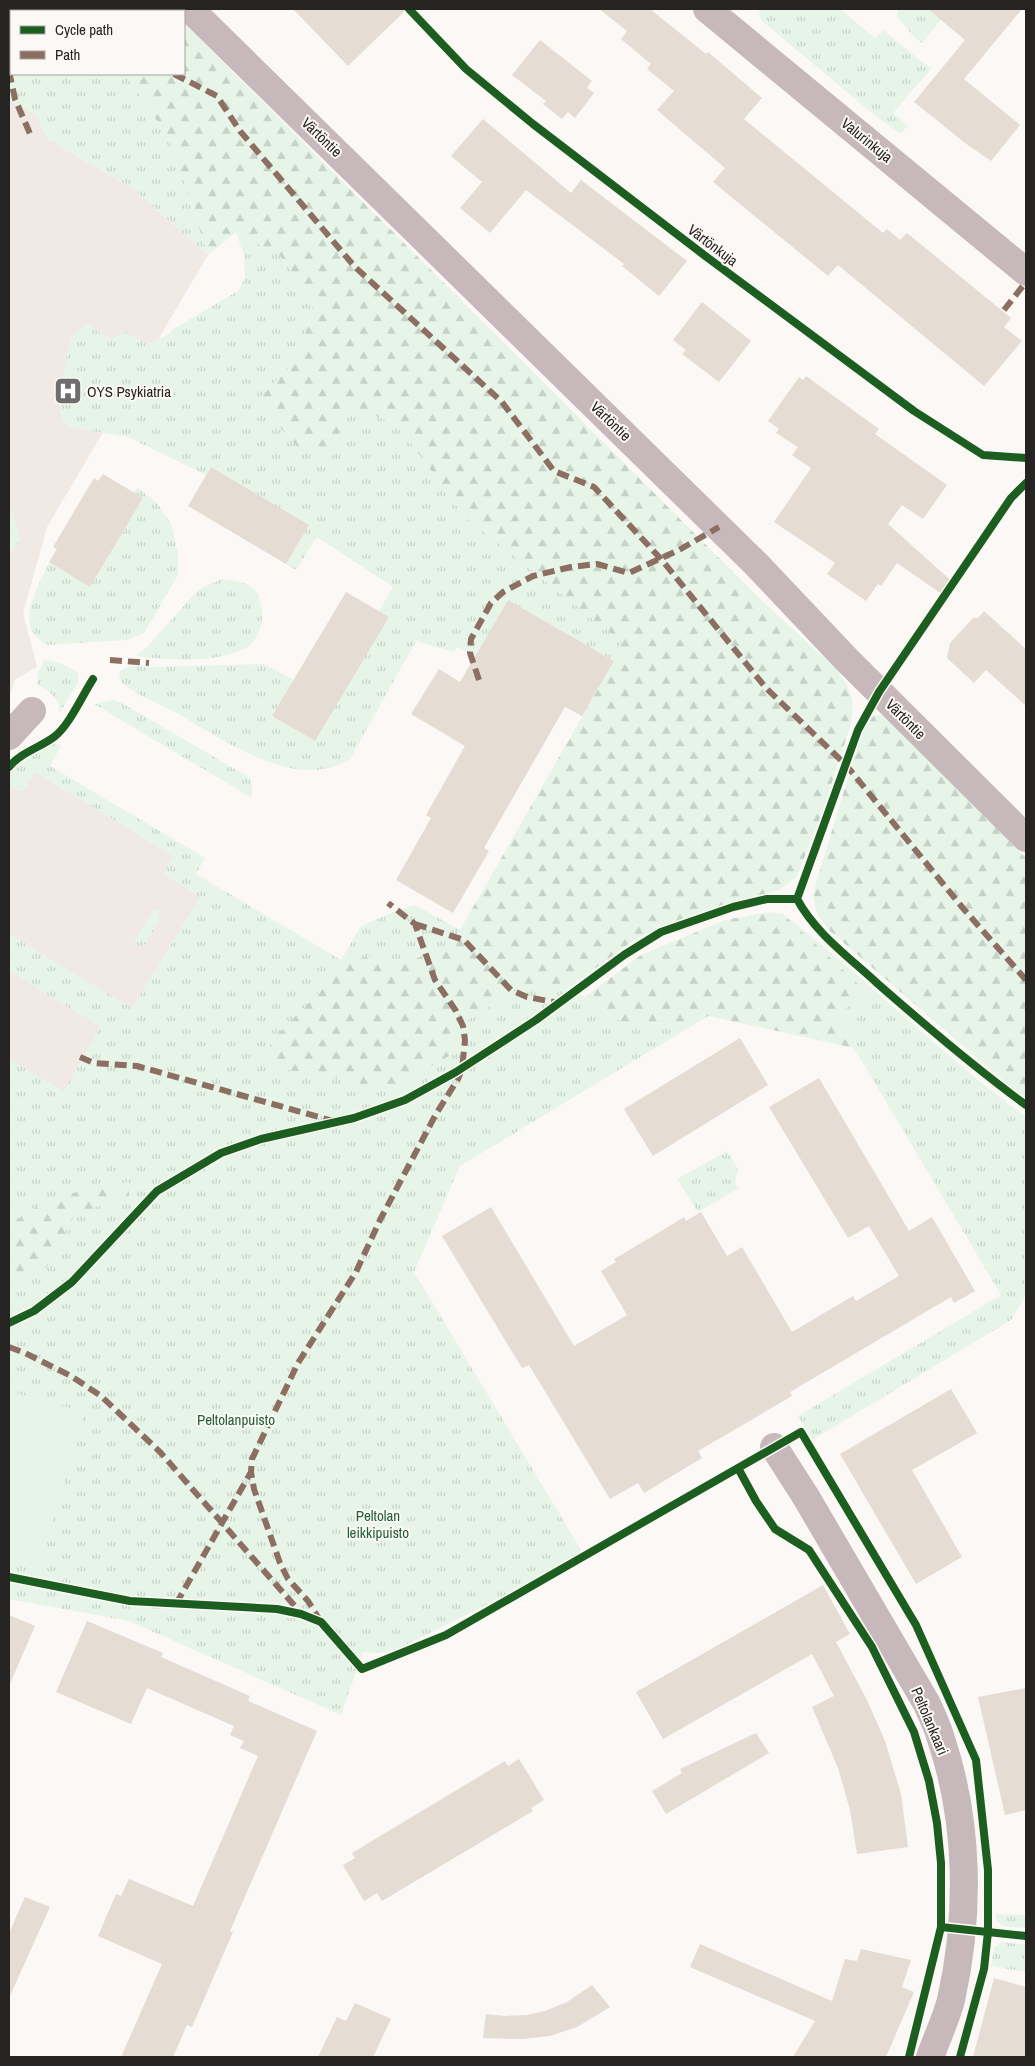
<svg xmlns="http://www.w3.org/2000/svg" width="1035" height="2066" font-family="'Archivo Narrow',sans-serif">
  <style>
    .built { fill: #f0e9e4 }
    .grass { fill: url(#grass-tufts) }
    .forest { fill: url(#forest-firs) }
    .pitch { fill: #e7f5e8 }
    .building { fill: #e5dcd4 }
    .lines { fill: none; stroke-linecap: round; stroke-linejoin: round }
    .minor { stroke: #c7b9bb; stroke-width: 28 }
    .quiet { stroke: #8d6e63; stroke-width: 6; stroke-dasharray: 12 6; stroke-linecap: butt }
    .cycleway-casing { stroke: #fcf8f5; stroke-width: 11 }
    .cycleway { stroke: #1b5e20; stroke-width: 8 }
    .labels { text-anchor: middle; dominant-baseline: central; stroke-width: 4; stroke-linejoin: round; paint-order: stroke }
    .street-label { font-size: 15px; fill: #252423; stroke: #fcf8f5 }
    .poi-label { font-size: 15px; fill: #252423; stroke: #fcf8f5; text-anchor: start }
    .park-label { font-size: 15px; fill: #216139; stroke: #fcf8f5 }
  </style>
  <defs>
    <pattern id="grass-tufts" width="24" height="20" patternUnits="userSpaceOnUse" patternTransform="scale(1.25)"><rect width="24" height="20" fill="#e7f5e8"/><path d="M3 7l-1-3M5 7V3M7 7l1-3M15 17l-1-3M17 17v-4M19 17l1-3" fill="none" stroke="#c6d2c7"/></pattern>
    <pattern id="forest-firs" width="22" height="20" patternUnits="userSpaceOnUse" patternTransform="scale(1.25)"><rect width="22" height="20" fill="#e7f5e8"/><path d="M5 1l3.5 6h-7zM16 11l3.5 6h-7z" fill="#c6d2c7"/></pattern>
  </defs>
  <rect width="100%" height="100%" fill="#fbf8f6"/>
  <path class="built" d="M9,100L35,114L49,140L132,188L208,255L47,527L23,613L37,667L14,680L12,691L9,697Z
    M9,756L174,856L209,904L9,1208Z"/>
  <path class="grass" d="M9,9H68L71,11H11V74H125L170,140L208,255L132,188L49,140L35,114L11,102L9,105Z
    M761,9H840L875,38L883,30L931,69L893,113L908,126L900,133L879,119L761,20L759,13Z
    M898,9H928L936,15L942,9H950L922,43L915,38L897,17Z
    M236,232L280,256L314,300L301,355L257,401L331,448L352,406L398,425L464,516L622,642L614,661L508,600L475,656L457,647L454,652L416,641L350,759C295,793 225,740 178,714C161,704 135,695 121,682L119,673C126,664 136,666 146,667L264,664L294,680L272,716L315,741L388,617L379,611L393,587L317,537L296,570L286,564L309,525L211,467L206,475L128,437L70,427C65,424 62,421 61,415C59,405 66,353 70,342C73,333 81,328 89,324C103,335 108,344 126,332L148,345C156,338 167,338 173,329L238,291L245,278L244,256Z
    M138,488L157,503L171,524L178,553V575L144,633L127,640L47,645C12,626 38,589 49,562L90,586L143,498L133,492Z
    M9,500L20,540L14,550H9Z
    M222,579C232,580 247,582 254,589C267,604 264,638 246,648C215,664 169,660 136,656L147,647L199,589Z
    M44,660L61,663L78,673V683L60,712C58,698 50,690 37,685L38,673Z
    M113,700L120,702L250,778L252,784V798L94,704Z
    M57,743L61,746L50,766L205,858L196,874L341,960L361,926L393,912L415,905L460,930L521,987L567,989L585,997L623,1023L695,1024L460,1166L414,1272L583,1553L534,1581L394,1651L379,1653L363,1652L341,1715L129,1621L9,1599V1062L10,1060L64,1091L100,1027L9,971V934L132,1008L200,897L163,874L173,856L36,772L22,793L9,785C9,765 40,750 57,743Z
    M154,908H157L160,920L146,944L140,946H134V943Z
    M783,914C867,978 941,1055 1026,1117V1295L1011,1320L812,1440L798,1416L1001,1295L854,1048V1029L829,1015L869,997L853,979Z
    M727,1151L738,1169L735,1183L739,1188L698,1212L677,1179Z
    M996,1914L1026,1915V1928L1003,1926L996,1920Z
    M1002,1942L1026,1945V1972L991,1966L994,1948Z"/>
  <path class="forest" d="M68,9H169L172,11H71Z
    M184,23L754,593L836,669L846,683L853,701L851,724L822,813L797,876L781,889L672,922L634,940L567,989L521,987L465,1022L449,1056L387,1092L325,1075L282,1069L268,1056L271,1041L349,962L369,956L407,962L443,948L460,930L614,661L622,642L464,516L398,425L352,406L331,448L299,449L257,401L301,355L314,300L280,256L236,232L208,255L170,140L125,74H184Z
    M874,715H881L891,722L1026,858V1098L1007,1084L829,930C817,915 814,909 814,890L862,732Z
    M769,912L783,914L853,979L870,997L830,1015L854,1029V1048L708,1016L695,1024L623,1023L585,997L641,955L725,920Z
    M129,1182V1196L75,1214L48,1265L39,1274L9,1271V1225L53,1197Z"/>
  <path class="pitch" d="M9,1391L84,1412L39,1569L9,1561Z"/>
  <path class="building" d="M293,9H407L348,66Z
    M599,9H650L706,54L708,52L762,98L744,119L883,233L887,229L900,240L907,233L1011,318L1004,327L1022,341L984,386L838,265L828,276L713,182L725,168L657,110L674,91L647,69L651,64L621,39L627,31Z
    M928,9H1022L964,79L1020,125L991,161L965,143L914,102L965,40Z
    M540,40L592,81L587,88L594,93L575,118L568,112L562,119L543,104L546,101L512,75Z
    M483,119L571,193L581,180L687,261L659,296L622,266L624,264L526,190L490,233L460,208L482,182L451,156Z
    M702,302L751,341L719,382L682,354L686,350L673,340Z
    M806,376L879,429L875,434L947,485L923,519L902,505L888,524L956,585L946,597L897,563L881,586L878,584L866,601L827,574L835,563L774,522L811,468L792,455L798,447L776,433L779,429L768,421L799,377L803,380Z
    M211,467L309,525L286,564L188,506Z
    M103,474L143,498L90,587L49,562L57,549L53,547L94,478L98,481Z
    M346,592L389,617L315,741L272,716Z
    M508,600L614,661L582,716L565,707L484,848L489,851L453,913L396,880L431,818L426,815L465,746L411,714L439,669L460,682Z
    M984,611L1026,649V706L986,670L974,683L947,658L950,643L973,618H978Z
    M740,1038L768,1085L653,1156L624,1109Z
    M819,1078L909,1231L932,1217L975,1291L954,1303L951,1297L790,1392L792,1396L698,1451L702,1458L644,1493L638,1483L610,1499L529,1365L522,1368L442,1236L491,1207L574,1346L627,1315L601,1271L616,1262L614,1259L673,1224L684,1217L686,1221L701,1212L727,1256L742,1247L792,1332L853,1296L856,1301L899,1276L869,1226L848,1238L769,1107Z
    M951,1389L977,1433L912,1470L962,1557L916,1584L840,1454Z
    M823,1585L850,1634L836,1642L867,1700L885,1741L901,1794L908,1847L857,1854L850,1810L838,1768L812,1707L834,1696L812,1654L663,1739L636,1692Z
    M9,1615L35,1626L9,1686Z
    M87,1621L163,1653L161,1657L250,1696L248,1701L317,1731L230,1931L233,1932L192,2027L187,2025L173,2057H121L162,1964L98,1936L116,1894L121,1896L129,1879L193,1906L258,1756L240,1748L244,1741L230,1735L234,1726L147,1688L131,1724L56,1692Z
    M1026,1688V1810L1005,1815L978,1697Z
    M756,1733L769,1753L666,1814L652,1791L682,1773L680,1769Z
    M519,1759L544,1800L531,1808L533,1811L382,1901L377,1893L364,1901L343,1865L355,1858L352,1853L505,1761L508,1766Z
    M25,1897L50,1907L9,1998V1933Z
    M700,1944L832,2001L845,1959L857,1961L861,1949L911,1960L902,1987L914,1992L886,2057H793L815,2021L690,1967Z
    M994,1978L1026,1987V2057H973Z
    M592,1985L610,2007L577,2027L550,2036L523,2039L483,2038L486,2014L505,2016L527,2015L545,2011L567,2002Z
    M355,2003L391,2019L373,2057H318L337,2017L346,2021Z"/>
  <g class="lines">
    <path class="minor" d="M190,9L756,564L846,659L1026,838
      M707,9L1026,272
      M9,736L32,711
      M774,1447L806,1497L927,1704C932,1716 938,1727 941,1739C969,1822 970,1915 951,2000C946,2019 937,2038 930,2057"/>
    <path class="quiet" d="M99,9L101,11
      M9,71L15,99L31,136
      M174,74L217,96L240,131L355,267L502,402L554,471L594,487L661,559L766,688L846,765L962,907L1026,980
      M1004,310L1026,282
      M110,660L149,663
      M479,680L470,653L471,639L491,603L503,592L533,576L571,567L597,564L629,573L679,550L719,527
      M415,924L464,940L511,990L527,997L559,1003
      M80,1057L94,1063L137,1066L333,1121
      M9,1347L25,1353L71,1376L101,1396L160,1452L300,1612
      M176,1604L251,1472
      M321,1622L308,1601L288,1579L280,1563L254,1489L251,1472L252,1459L298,1363L356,1272L380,1220L436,1114L458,1079L462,1069L465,1040L463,1026L456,1011L435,980L415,924L388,903"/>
    <g class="cycleway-casing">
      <path id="cycleway" d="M409,9L466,69L533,124L704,255L914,411L983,455L1026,458
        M1026,483L1011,498L879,692L858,730L797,899C816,934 849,957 878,984C926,1026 975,1068 1026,1105
        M9,767C20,753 39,748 54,737C69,726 82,696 93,679
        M9,1323L34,1311L72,1282L157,1191L221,1153L261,1139L354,1118L405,1100L456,1072L536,1020L624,955L661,932L733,907L767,899H797
        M738,1468L756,1501L775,1529L809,1550L872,1647L914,1732L929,1781L937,1823L941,1863V1927L909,2057
        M9,1577L130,1601L277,1609L301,1614L321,1622L362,1669L446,1635L801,1432L916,1625L976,1760L988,1870V1932L984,1969L960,2057
        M941,1927L1026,1936"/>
    </g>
    <use href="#cycleway" class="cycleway"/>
  </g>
  <defs>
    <g id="hospital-square" transform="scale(1.4375)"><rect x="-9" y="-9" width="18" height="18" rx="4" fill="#706e6d" stroke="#fcf8f5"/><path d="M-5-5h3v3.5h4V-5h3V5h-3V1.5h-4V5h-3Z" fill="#fff"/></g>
  </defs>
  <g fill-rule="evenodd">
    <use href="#hospital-square" x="68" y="391"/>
  </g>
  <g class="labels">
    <g class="street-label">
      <text transform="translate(322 137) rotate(44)">Värtöntie</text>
      <text transform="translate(867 140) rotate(39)">Valurinkuja</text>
      <text transform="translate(713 245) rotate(37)">Värtönkuja</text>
      <text transform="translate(611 421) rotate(44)">Värtöntie</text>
      <text transform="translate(906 719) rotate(45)">Värtöntie</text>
      <text transform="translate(930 1721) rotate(67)">Peltolankaari</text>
    </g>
    <g class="poi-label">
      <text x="87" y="391">OYS Psykiatria</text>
    </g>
    <g class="park-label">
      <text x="236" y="1419">Peltolanpuisto</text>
      <text x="378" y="1515">Peltolan<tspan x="378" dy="17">leikkipuisto</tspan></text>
    </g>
  </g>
  <rect width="1035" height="2066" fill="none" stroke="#252423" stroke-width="20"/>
  <rect x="10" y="10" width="175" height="65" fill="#fcf8f5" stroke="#a6a3a1"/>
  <rect x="20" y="26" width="25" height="8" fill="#1b5e20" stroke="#a6a3a1"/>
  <text x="55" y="35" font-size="15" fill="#252423">Cycle path</text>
  <rect x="20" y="51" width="25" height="8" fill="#8d6e63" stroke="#a6a3a1"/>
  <text x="55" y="60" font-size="15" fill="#252423">Path</text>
</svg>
